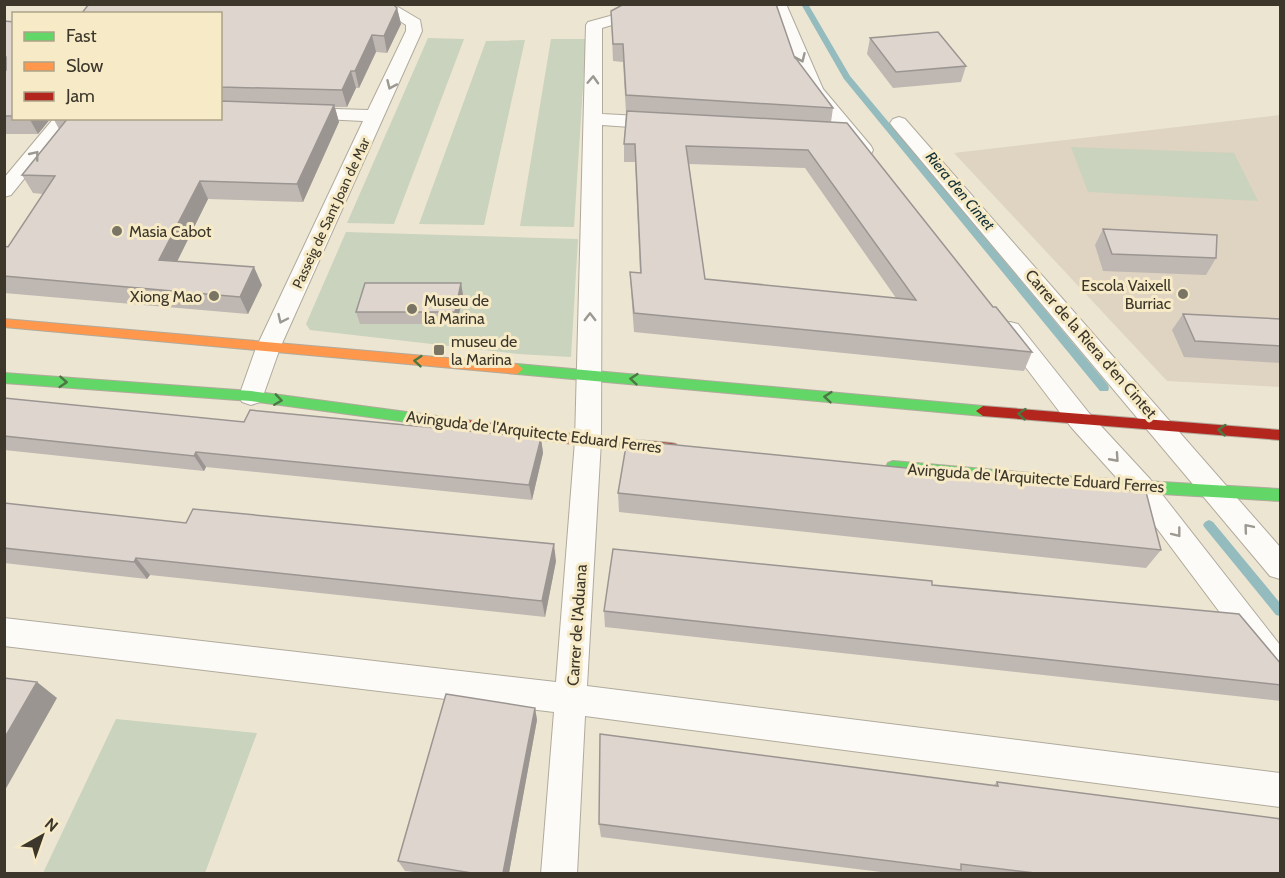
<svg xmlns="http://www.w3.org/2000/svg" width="1285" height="878" font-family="Cabin,sans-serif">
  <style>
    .education { fill: #dfd3c1 }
    .green { fill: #cad3bd }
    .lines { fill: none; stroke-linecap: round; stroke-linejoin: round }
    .stream { fill: #94bbbe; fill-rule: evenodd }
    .street-casing { stroke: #b0aa9c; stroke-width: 2 }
    .fast-casing { stroke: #b0aa9c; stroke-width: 2 }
    .slow-casing { stroke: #b0aa9c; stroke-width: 2 }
    .jam-casing { stroke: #b0aa9c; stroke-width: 2 }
    .street { fill: #fcfbf8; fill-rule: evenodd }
    .fast { fill: #63d668; fill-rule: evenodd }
    .slow { fill: #ff974d; fill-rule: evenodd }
    .jam { fill: #b3261e; fill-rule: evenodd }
    .wall { fill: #bfb7b2; fill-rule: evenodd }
    .shaded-wall { fill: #9b9591 }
    .building { fill: #ded5cf; stroke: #9b9591; stroke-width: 1.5; fill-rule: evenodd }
    .oneway { stroke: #9c9991 }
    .oneway2 { stroke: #4c7743 }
    .poi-dot { fill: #7a7465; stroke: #f6eac7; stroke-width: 2 }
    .labels { text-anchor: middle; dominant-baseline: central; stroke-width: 6; stroke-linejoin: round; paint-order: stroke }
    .far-street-label { font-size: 14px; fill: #3c372a; stroke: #f6eac7 }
    .far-water-label { font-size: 15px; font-style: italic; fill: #102f35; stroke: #f6eac7 }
    .poi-label { font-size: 16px; fill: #3c372a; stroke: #f6eac7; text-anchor: start }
    .street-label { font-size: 16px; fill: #3c372a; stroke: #f6eac7 }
  </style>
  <rect width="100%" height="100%" fill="#ece5d2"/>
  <path class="education" d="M1280,115V387L1167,381L954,153Z"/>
  <path class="green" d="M428,38L464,39L394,224L347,223Z
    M551,39H586L574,227L520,226Z
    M525,40L484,225L419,224L486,41Z
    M1071,147L1234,153L1258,201L1088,192Z
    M346,232L578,239L571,357L518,354L310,330L306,324Z
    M116,719L257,733L205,873H43Z"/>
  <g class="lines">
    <path class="stream" d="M801,4H808L850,76L1108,385L1109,388L1108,391H1100L844,79Z
      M1209,520L1213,522L1280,603V616L1276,615L1205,528L1203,525L1205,522Z"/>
    <g class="street-casing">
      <path id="street" d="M374,4H393L420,20L422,31L280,348L263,396L260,402L251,405L242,402L239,396L256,348L363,121L302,118L293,113L302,108L368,110L406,31V25Z
        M625,4H643L622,22L602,28V114L659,117L668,123L659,129L602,125L601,441L587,686L1280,773V807L585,716L577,874H541L554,712L4,646V618L556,682L575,441L586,25L588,22L610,16Z
        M770,4H786L823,89L871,146L873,150L871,154H857L806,90Z
        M899,117L905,119L1280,547V579L1270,576L893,127L890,123L893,119Z
        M54,118H73L11,195L4,197V178Z
        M1010,322L1018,324L1089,413L1150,479L1280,645V682L1269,678L1132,495L1071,427L1002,336L998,330L1002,324Z"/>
    </g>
    <g class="fast-casing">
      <path id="fast" d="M517,364L983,406L990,411L983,416L517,374L511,369Z
        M4,373L251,391L459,419L466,424L459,429L251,401L4,383Z
        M893,461L1076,477L1280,489V501L1076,489L893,473L888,471L886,467L888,463Z"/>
    </g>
    <g class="slow-casing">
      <path id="slow" d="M4,319L517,364L523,369L517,374L4,327Z"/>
    </g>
    <g class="jam-casing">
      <path id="jam" d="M983,406L1280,430V440L983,416L976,411Z
        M459,419L588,436L671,443L676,444L678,448L676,452L671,453L588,446L459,429L452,424Z"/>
    </g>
    <use href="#street" class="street"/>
    <use href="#fast" class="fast"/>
    <use href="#slow" class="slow"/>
    <use href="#jam" class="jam"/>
  </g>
  <path class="wall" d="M397,8L401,24L387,53L376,52L359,88H356L347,107H335L339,122L303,202L208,199L177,261L262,285L248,314L4,293V246L8,247L43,194L33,193L22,175L59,129L53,118H220V14Z
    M611,11L794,56L833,108L831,122L1032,352L1024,371L634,332L631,291L630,272L640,273L635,162H624V144L626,113L623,62L613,61ZM689,164L805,168L896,298L705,279Z
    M4,21L14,22V118H51L38,134H4Z
    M870,38L966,66L961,82L893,88L867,54Z
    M1103,229L1216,258L1206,275L1103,271L1095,245Z
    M461,283L463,295L457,324H360L356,312Z
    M1183,314L1281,319V363L1184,357L1172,330Z
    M4,398L244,422L541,438L543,453L532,500L206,467L204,471L4,450Z
    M618,493L1161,550L1146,568L619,512Z
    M4,503L186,523L556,561L545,617L150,575L147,579L4,563Z
    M932,585L1281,664V701L605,627L604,611Z
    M535,708L537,720L509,873H423L405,871L398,861Z
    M997,782L1281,873H889L601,837L599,824L993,786Z"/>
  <path class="shaded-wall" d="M397,8L401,24L387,53L384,36Z
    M372,35L376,52L359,88L355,71Z
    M351,71L356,88L347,107L342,90Z
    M334,105L339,122L303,202L297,184Z
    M29,118H51L38,134Z
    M200,181L208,199L169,278L159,260Z
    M254,267L262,285L248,314L240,297Z
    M461,283L463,295L457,324L455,312Z
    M541,438L543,453L532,500L529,485Z
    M196,452L206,467L204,471L194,456Z
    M554,544L556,561L545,617L542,601Z
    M136,558L150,575L147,579L134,562Z
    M37,682L57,698L4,792V739Z
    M535,708L537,720L509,873H503Z"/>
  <path class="building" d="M89,4H393L397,8L384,36L372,35L355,71H351L342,90L220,87V14H81Z
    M624,4H776L794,56L833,108L626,95L623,44H613L611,11Z
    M4,21L14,22V116H4V70H6V57H4Z
    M938,32L966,66L896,72L870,38Z
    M220,101L334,105L297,184L200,181L159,260L254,267L240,297L4,276V246L8,247L55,176L22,175L68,118H220Z
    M627,111L847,123L993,307H996L1032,352L634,313L630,272L641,273L635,144H624ZM686,146L808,150L916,300L705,279Z
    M1103,229L1217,235L1216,258L1112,254Z
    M365,283H461L455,312H356Z
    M1183,314L1281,319V346L1195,341Z
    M4,398L244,422L250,410L541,438L529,485L196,452L194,456L4,436Z
    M627,440L1146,492L1161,550L618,493Z
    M4,503L186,523L193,509L554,544L542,601L136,558L134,562L4,548Z
    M613,549L932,581V585L1239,614L1281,664V685L604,611Z
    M4,678L37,682L4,739Z
    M446,694L535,708L503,873H472L398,861Z
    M600,734L998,786L997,782L1281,819V873H1035L961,864V870L599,824Z"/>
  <defs><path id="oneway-chevron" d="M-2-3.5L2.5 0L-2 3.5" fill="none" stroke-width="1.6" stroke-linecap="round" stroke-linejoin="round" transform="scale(1.5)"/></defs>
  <g class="oneway">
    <use href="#oneway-chevron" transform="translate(801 58) rotate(66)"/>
    <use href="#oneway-chevron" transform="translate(593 80) rotate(-87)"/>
    <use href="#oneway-chevron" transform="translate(391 85) rotate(114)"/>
    <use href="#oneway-chevron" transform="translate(35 155) rotate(-51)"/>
    <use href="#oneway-chevron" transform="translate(590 317) rotate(-90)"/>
    <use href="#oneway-chevron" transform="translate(282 319) rotate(115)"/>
    <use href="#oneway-chevron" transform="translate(1115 458) rotate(48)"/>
    <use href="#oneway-chevron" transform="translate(1248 528) rotate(-130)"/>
    <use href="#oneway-chevron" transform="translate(1177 533) rotate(52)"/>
  </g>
  <g class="oneway2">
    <use href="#oneway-chevron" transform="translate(418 361) rotate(-175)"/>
    <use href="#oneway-chevron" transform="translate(634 379) rotate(-175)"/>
    <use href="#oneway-chevron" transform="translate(63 382) rotate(4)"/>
    <use href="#oneway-chevron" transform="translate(828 397) rotate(-175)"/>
    <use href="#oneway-chevron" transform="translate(278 400) rotate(8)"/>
    <use href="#oneway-chevron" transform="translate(1022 414) rotate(-175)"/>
    <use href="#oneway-chevron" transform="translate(1222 430) rotate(-176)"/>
  </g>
  <g class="poi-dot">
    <circle cx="117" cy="231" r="6"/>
    <circle cx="1183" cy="294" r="6"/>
    <circle cx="214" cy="296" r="6"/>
    <circle cx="412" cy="309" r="6"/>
    <rect x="433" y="344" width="12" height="12" rx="3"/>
  </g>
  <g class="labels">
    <g class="far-street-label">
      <text transform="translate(331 213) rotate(-65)">Passeig de Sant Joan de Mar</text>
    </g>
    <g class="far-water-label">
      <text transform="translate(960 191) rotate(50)">Riera d'en Cintet</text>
    </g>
    <g class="poi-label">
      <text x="129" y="231">Masia Cabot</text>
      <text x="1171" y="285" text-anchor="end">Escola Vaixell<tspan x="1171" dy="18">Burriac</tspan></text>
      <text x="202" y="296" text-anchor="end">Xiong Mao</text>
      <text x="424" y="300">Museu de<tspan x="424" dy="18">la Marina</tspan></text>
      <text x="451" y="341">museu de<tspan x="451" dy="18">la Marina</tspan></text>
    </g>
    <g class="street-label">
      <text transform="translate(1091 344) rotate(49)">Carrer de la Riera d'en Cintet</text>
      <text transform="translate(534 432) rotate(7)">Avinguda de l'Arquitecte Eduard Ferres</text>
      <text transform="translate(1036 478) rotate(4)">Avinguda de l'Arquitecte Eduard Ferres</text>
      <text transform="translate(577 625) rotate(-86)">Carrer de l'Aduana</text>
    </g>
  </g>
  <rect width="1285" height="878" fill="none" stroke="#3c372a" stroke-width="12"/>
  <rect x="12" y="12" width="210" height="108" fill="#f6eac7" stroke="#aca288" stroke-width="1.5"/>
  <rect x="24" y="32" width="30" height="9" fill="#63d668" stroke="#aca288" stroke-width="1.5"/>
  <text x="66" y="42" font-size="18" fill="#3c372a">Fast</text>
  <rect x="24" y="62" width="30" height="9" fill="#ff974d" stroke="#aca288" stroke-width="1.5"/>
  <text x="66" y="72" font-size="18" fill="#3c372a">Slow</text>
  <rect x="24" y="92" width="30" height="9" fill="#b3261e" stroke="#aca288" stroke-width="1.5"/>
  <text x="66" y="102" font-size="18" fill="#3c372a">Jam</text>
  <g transform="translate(42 836) rotate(40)" stroke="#f6eac7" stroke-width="4.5" paint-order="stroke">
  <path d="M0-4.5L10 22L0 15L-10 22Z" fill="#3c372a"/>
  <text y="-9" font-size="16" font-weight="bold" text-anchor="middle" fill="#3c372a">N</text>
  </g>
</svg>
